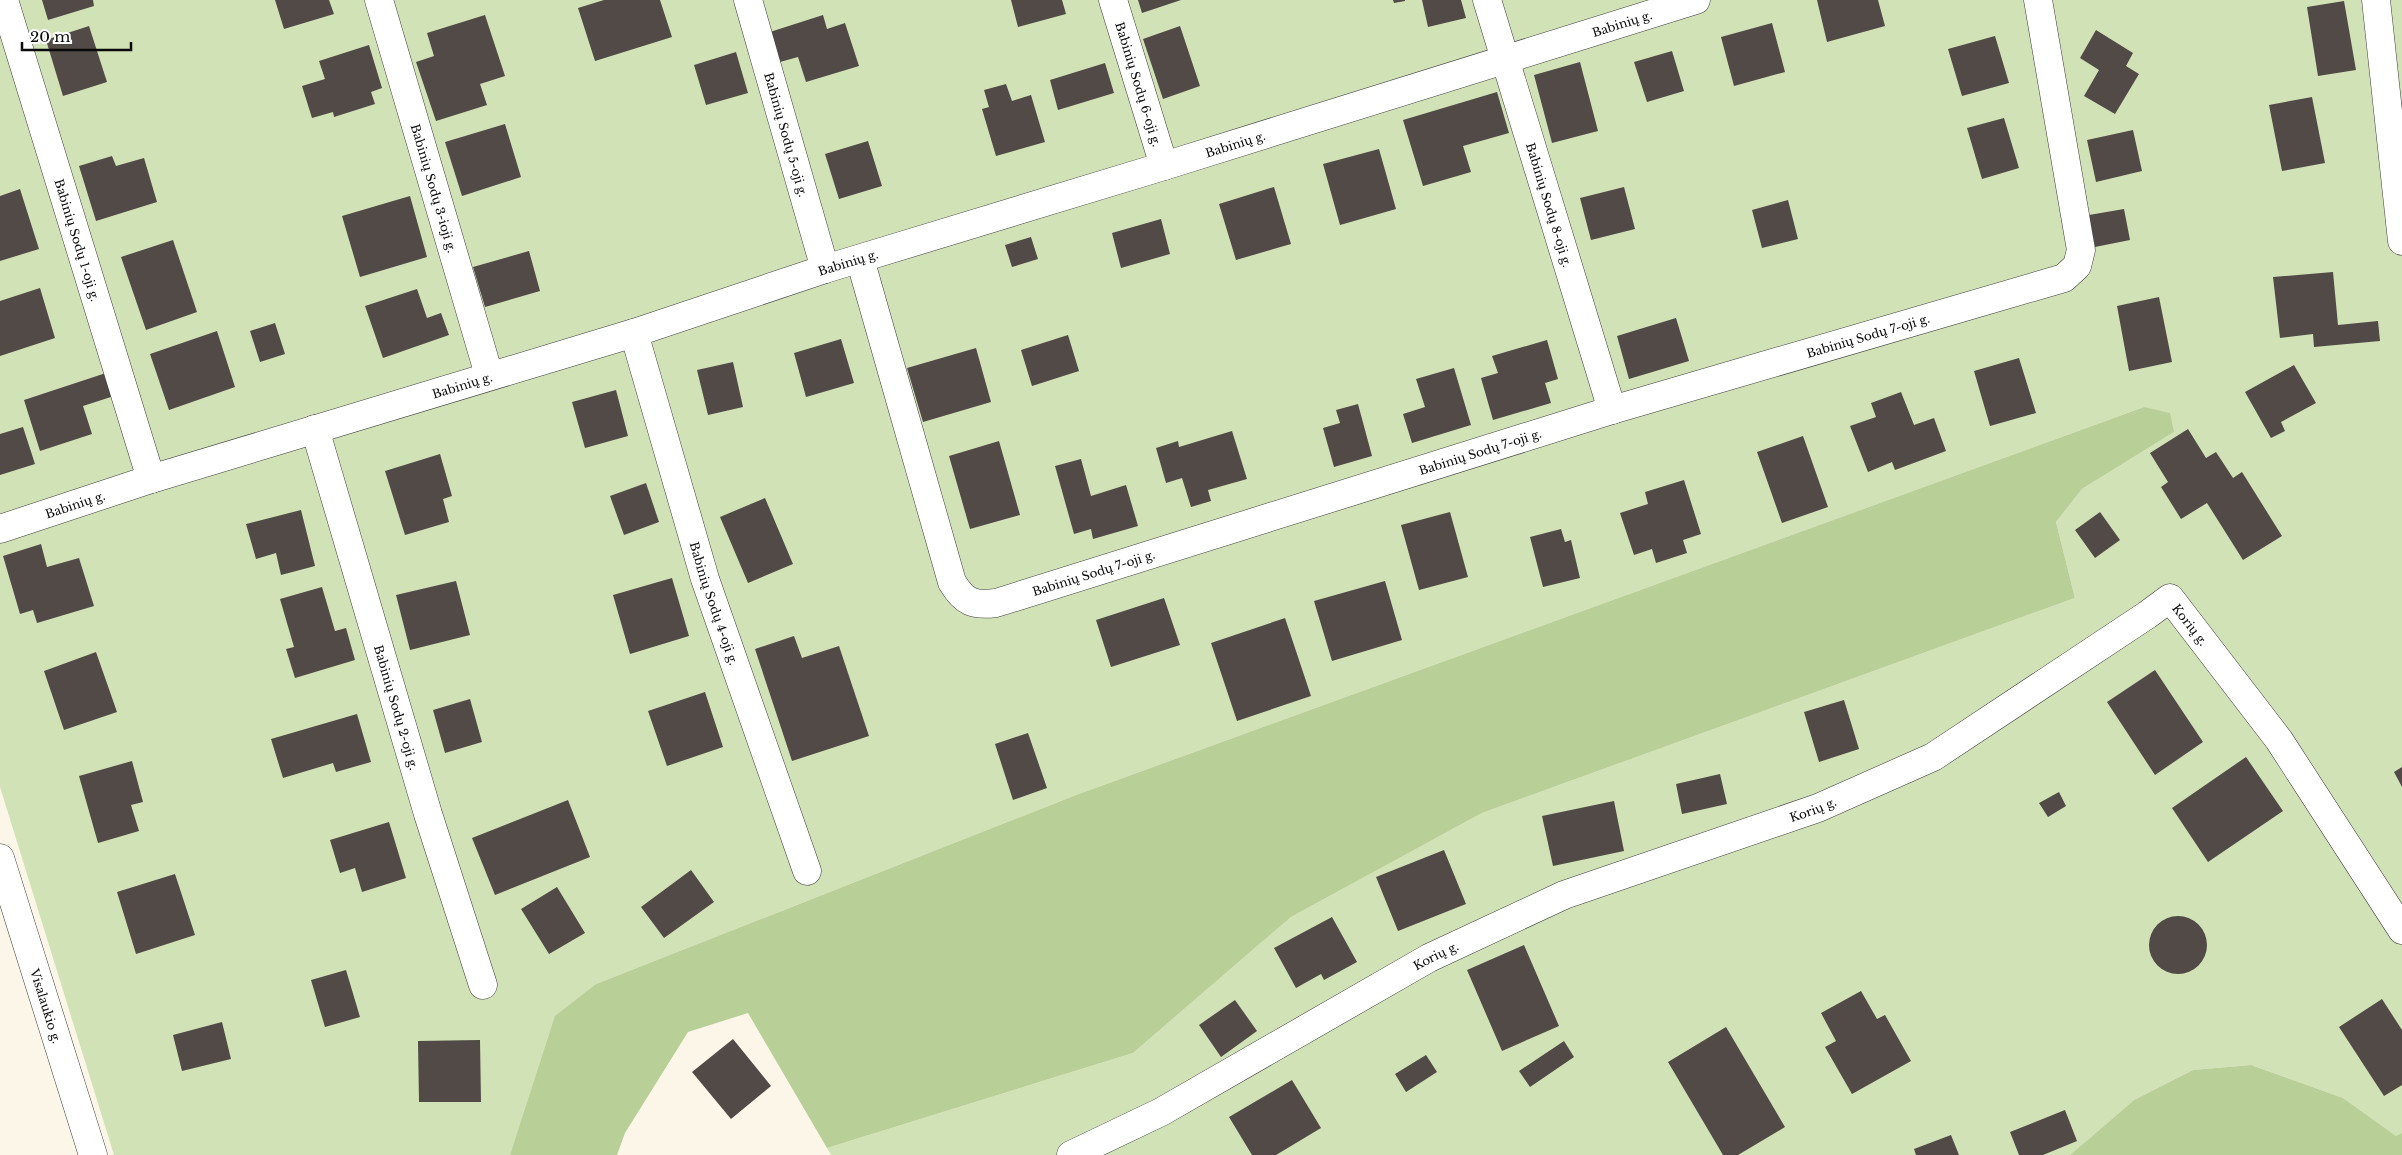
<svg xmlns="http://www.w3.org/2000/svg" width="2402" height="1155" font-family="'Libre Baskerville',serif">
  <style>
    .green { fill: #d2e2b7 }
    .forest { fill: #b8d098 }
    .building { fill: #514a47 }
    .lines { fill: none; stroke-linecap: round; stroke-linejoin: round }
    .street-casing { stroke: #3c3c3c; stroke-width: 29 }
    .street { stroke: #fff; stroke-width: 28 }
    .labels { text-anchor: middle; dominant-baseline: central; stroke-width: 5; stroke-linejoin: round; paint-order: stroke }
    .street-label { font-size: 12px; fill: #090909; stroke: #fff }
  </style>
  <rect width="100%" height="100%" fill="#fcf6e8"/>
  <path class="green" d="M0,0H2402V1133L2397,1137L2343,1098L2251,1065L2193,1070L2134,1100L2070,1155H831L827,1148L1133,1053L1291,917L1482,813L2075,598L2056,522L2082,489L2174,432L2144,407L1076,795L596,984L519,1129L510,1155H114L0,787Z"/>
  <path class="forest" d="M2144,407L2170,413L2174,432L2082,489L2056,522L2075,598L1482,813L1291,917L1133,1053L827,1148L748,1013L688,1032L625,1133L617,1155H510L555,1016L596,984L1076,795Z
    M2251,1065L2343,1098L2396,1136L2402,1133V1155H2070L2134,1100L2193,1070Z"/>
  <path class="building" d="M42,0H93L94,6L48,20Z
    M275,0H329L334,14L284,29Z
    M604,0H660L672,37L595,61L578,8Z
    M1011,0H1062L1066,14L1018,27Z
    M1138,0H1181L1142,13Z
    M1393,0H1405V1L1394,3Z
    M1422,0H1461L1466,18L1428,27Z
    M1817,0H1878L1885,26L1827,42Z
    M2344,1L2356,70L2318,76L2307,7Z
    M485,15L505,76L480,84L487,105L436,121L416,62L434,56L427,33Z
    M823,15L827,29L845,23L859,66L806,82L798,57L780,62L770,32Z
    M1772,23L1785,72L1734,86L1721,37Z
    M89,26L107,82L63,96L46,40Z
    M1180,26L1200,86L1163,99L1143,39Z
    M2096,30L2133,53L2126,66L2139,74L2115,114L2084,96L2099,70L2080,58Z
    M1995,36L2009,83L1962,96L1948,49Z
    M369,45L382,88L371,92L375,104L334,117L333,112L312,118L302,86L325,79L319,61Z
    M1672,51L1684,91L1647,102L1634,62Z
    M736,52L748,93L706,105L694,65Z
    M1580,62L1598,131L1552,143L1534,75Z
    M1105,63L1114,93L1058,110L1050,80Z
    M1006,84L1012,101L1031,95L1045,142L996,156L982,109L989,107L984,90Z
    M1497,92L1509,133L1463,146L1471,172L1423,186L1403,120Z
    M2312,97L2325,163L2282,171L2269,105Z
    M2004,118L2019,168L1982,179L1967,128Z
    M505,124L521,177L462,196L445,142Z
    M2133,130L2142,171L2096,182L2087,140Z
    M868,141L882,186L839,199L825,154Z
    M1379,149L1396,209L1340,225L1323,164Z
    M112,156L116,166L144,158L157,202L96,221L79,166Z
    M1274,187L1291,244L1236,260L1219,204Z
    M1624,187L1635,229L1591,240L1580,198Z
    M20,189L39,249L0,261V196Z
    M410,196L427,257L360,277L342,216Z
    M1788,200L1798,239L1762,248L1752,210Z
    M2124,209L2130,240L2095,247L2089,215Z
    M1161,219L1170,254L1121,268L1112,233Z
    M1031,237L1038,259L1012,267L1005,245Z
    M173,240L197,312L146,330L121,257Z
    M529,251L540,291L485,307L473,267Z
    M2333,272L2338,325L2378,321L2380,341L2314,347L2313,334L2280,338L2273,277Z
    M40,288L55,338L0,356V301Z
    M417,289L427,318L441,313L449,335L383,358L365,306Z
    M2159,297L2172,362L2129,371L2117,306Z
    M1676,318L1689,361L1629,379L1617,336Z
    M275,323L285,354L260,362L250,331Z
    M217,331L235,387L169,410L150,354Z
    M1068,335L1079,371L1032,386L1021,350Z
    M841,339L854,383L806,397L794,353Z
    M1547,340L1558,379L1545,383L1551,403L1493,420L1481,378L1498,373L1492,356Z
    M976,348L991,402L923,422L907,368Z
    M2019,358L2036,413L1990,426L1974,371Z
    M733,362L743,407L708,415L697,370Z
    M2294,365L2316,403L2281,422L2285,431L2271,438L2245,392Z
    M1454,368L1471,425L1412,443L1403,414L1425,407L1416,379Z
    M109,372L117,395L83,406L92,434L40,451L24,400Z
    M616,390L628,436L585,448L572,402Z
    M1901,392L1914,425L1934,418L1946,451L1895,470L1892,462L1868,472L1850,426L1876,417L1871,403Z
    M1358,404L1372,456L1334,467L1323,428L1340,423L1336,410Z
    M23,427L35,464L0,475V434Z
    M2188,429L2206,458L2216,452L2233,478L2242,472L2282,536L2243,560L2207,503L2181,519L2161,487L2168,482L2150,453Z
    M1232,431L1247,479L1208,490L1211,501L1191,507L1182,478L1166,483L1156,448L1178,441L1179,447Z
    M1803,436L1828,507L1782,523L1757,452Z
    M999,441L1020,515L970,529L949,456Z
    M440,454L452,496L443,499L449,522L405,535L385,471Z
    M1081,459L1091,496L1126,485L1138,526L1093,539L1091,529L1074,534L1055,466Z
    M1684,480L1701,534L1683,540L1687,553L1656,563L1652,549L1634,555L1620,513L1648,504L1645,492Z
    M646,483L659,522L624,535L610,496Z
    M765,498L793,564L748,583L720,517Z
    M301,510L315,566L281,575L276,553L256,559L246,524Z
    M1450,512L1468,577L1419,590L1401,525Z
    M2100,512L2120,540L2095,558L2075,530Z
    M1561,529L1565,542L1571,540L1580,578L1543,587L1530,537Z
    M41,544L47,567L79,558L94,606L37,623L33,610L20,614L3,556Z
    M672,578L689,636L630,654L613,595Z
    M456,581L470,635L410,650L396,595Z
    M1385,581L1402,640L1332,661L1314,601Z
    M322,587L335,631L346,628L355,660L295,678L286,649L294,647L280,599Z
    M1164,598L1180,645L1111,667L1096,620Z
    M1285,618L1311,696L1237,721L1211,643Z
    M794,636L802,658L839,646L869,736L792,761L755,649Z
    M96,652L117,712L64,730L44,671Z
    M2155,670L2203,742L2155,775L2107,702Z
    M705,692L723,747L667,766L648,711Z
    M470,699L482,742L445,753L433,710Z
    M1844,700L1859,749L1819,762L1804,712Z
    M357,714L371,762L336,772L333,763L283,778L271,739Z
    M1028,733L1047,788L1013,800L995,744Z
    M2246,757L2283,811L2208,862L2172,808Z
    M132,761L143,802L131,805L139,831L98,843L79,776Z
    M2402,767V787L2394,772Z
    M1720,774L1727,804L1682,814L1676,784Z
    M2059,792L2066,806L2048,817L2039,803Z
    M568,800L590,857L495,895L472,838Z
    M1614,801L1624,851L1553,866L1542,816Z
    M389,822L406,878L362,892L355,868L340,873L330,840Z
    M1444,850L1466,904L1398,931L1376,877Z
    M691,870L714,902L664,938L641,907Z
    M175,874L195,935L136,954L117,892Z
    M557,887L585,933L549,954L521,909Z
    M2149 945a29 29 0 1 1 58 0a29 29 0 1 1-58 0Z
    M1332,917L1357,962L1324,980L1321,974L1296,988L1274,948Z
    M1524,945L1559,1026L1502,1051L1467,970Z
    M346,970L360,1017L325,1027L311,980Z
    M1861,991L1877,1019L1885,1015L1911,1061L1852,1094L1825,1047L1836,1041L1821,1013Z
    M2382,999L2402,1030V1085L2384,1096L2339,1027Z
    M1235,1000L1257,1031L1221,1057L1199,1025Z
    M222,1022L231,1059L182,1071L173,1035Z
    M1726,1027L1785,1127L1738,1155H1723L1668,1062Z
    M733,1039L771,1086L731,1119L692,1072Z
    M480,1040L481,1102H419L418,1041Z
    M1564,1041L1574,1057L1530,1087L1519,1071Z
    M1426,1055L1437,1072L1406,1092L1395,1074Z
    M1292,1080L1321,1128L1276,1155H1252L1229,1117Z
    M2065,1110L2077,1141L2043,1155H2019L2010,1132Z
    M1951,1135L1959,1155H1916L1914,1149Z"/>
  <g class="lines">
    <g class="street-casing">
      <g id="street">
        <path id="s1" d="M4,0L151,479"/>
        <path id="s2" d="M379,0L489,375"/>
        <path id="s3" d="M748,0L825,269"/>
        <path id="s4" d="M1113,0L1164,166"/>
        <path id="s5" d="M1487,0L1612,410"/>
        <path d="M2376,0L2402,241"/>
        <path id="s6" d="M860,259L952,582C964,602 973,606 996,603L1612,410L2064,278L2077,266L2081,250L2038,0"/>
        <path id="s7" d="M634,333L705,579L807,871"/>
        <path id="s8" d="M315,429L428,814L483,985"/>
        <path id="s9" d="M0,529L151,479L634,333L825,269L1164,166L1696,0"/>
        <path id="s10" d="M0,858L93,1155"/>
        <path id="s11" d="M1071,1155L1161,1112L1429,958L1564,895L1818,808L1933,757L2147,615L2170,598L2279,740L2402,930"/>
      </g>
    </g>
    <use href="#street" class="street"/>
  </g>
  <g class="labels">
    <g class="street-label">
      <text stroke="none"><textPath href="#s9" startOffset="1699">Babinių g.</textPath></text>
      <text stroke="none"><textPath href="#s4" startOffset="88">Babinių Sodų 6-oji g.</textPath></text>
      <text stroke="none"><textPath href="#s3" startOffset="140">Babinių Sodų 5-oji g.</textPath></text>
      <text stroke="none"><textPath href="#s9" startOffset="1294">Babinių g.</textPath></text>
      <text stroke="none"><textPath href="#s2" startOffset="196">Babinių Sodų 3-ioji g.</textPath></text>
      <text stroke="none"><textPath href="#s5" startOffset="214">Babinių Sodų 8-oji g.</textPath></text>
      <text stroke="none"><textPath href="#s1" startOffset="251">Babinių Sodų 1-oji g.</textPath></text>
      <text stroke="none"><textPath href="#s9" startOffset="889">Babinių g.</textPath></text>
      <text stroke="none"><textPath href="#s6" startOffset="1301">Babinių Sodų 7-oji g.</textPath></text>
      <text stroke="none"><textPath href="#s9" startOffset="484">Babinių g.</textPath></text>
      <text stroke="none"><textPath href="#s6" startOffset="896">Babinių Sodų 7-oji g.</textPath></text>
      <text stroke="none"><textPath href="#s9" startOffset="79">Babinių g.</textPath></text>
      <text stroke="none"><textPath href="#s6" startOffset="491">Babinių Sodų 7-oji g.</textPath></text>
      <text stroke="none"><textPath href="#s7" startOffset="282">Babinių Sodų 4-oji g.</textPath></text>
      <text stroke="none"><textPath href="#s11" startOffset="1271">Korių g.</textPath></text>
      <text stroke="none"><textPath href="#s8" startOffset="290">Babinių Sodų 2-oji g.</textPath></text>
      <text stroke="none"><textPath href="#s11" startOffset="821">Korių g.</textPath></text>
      <text stroke="none"><textPath href="#s11" startOffset="416">Korių g.</textPath></text>
      <text stroke="none"><textPath href="#s10" startOffset="155">Visalaukio g.</textPath></text>
    </g>
  </g>
  <path d="M22 42v8h109v-8" fill="none" stroke="#090909" stroke-width="2.5"/>
  <text x="30" y="42" font-size="15" fill="#090909" stroke="#ffffff" stroke-width="4" paint-order="stroke">20 m</text>
</svg>
